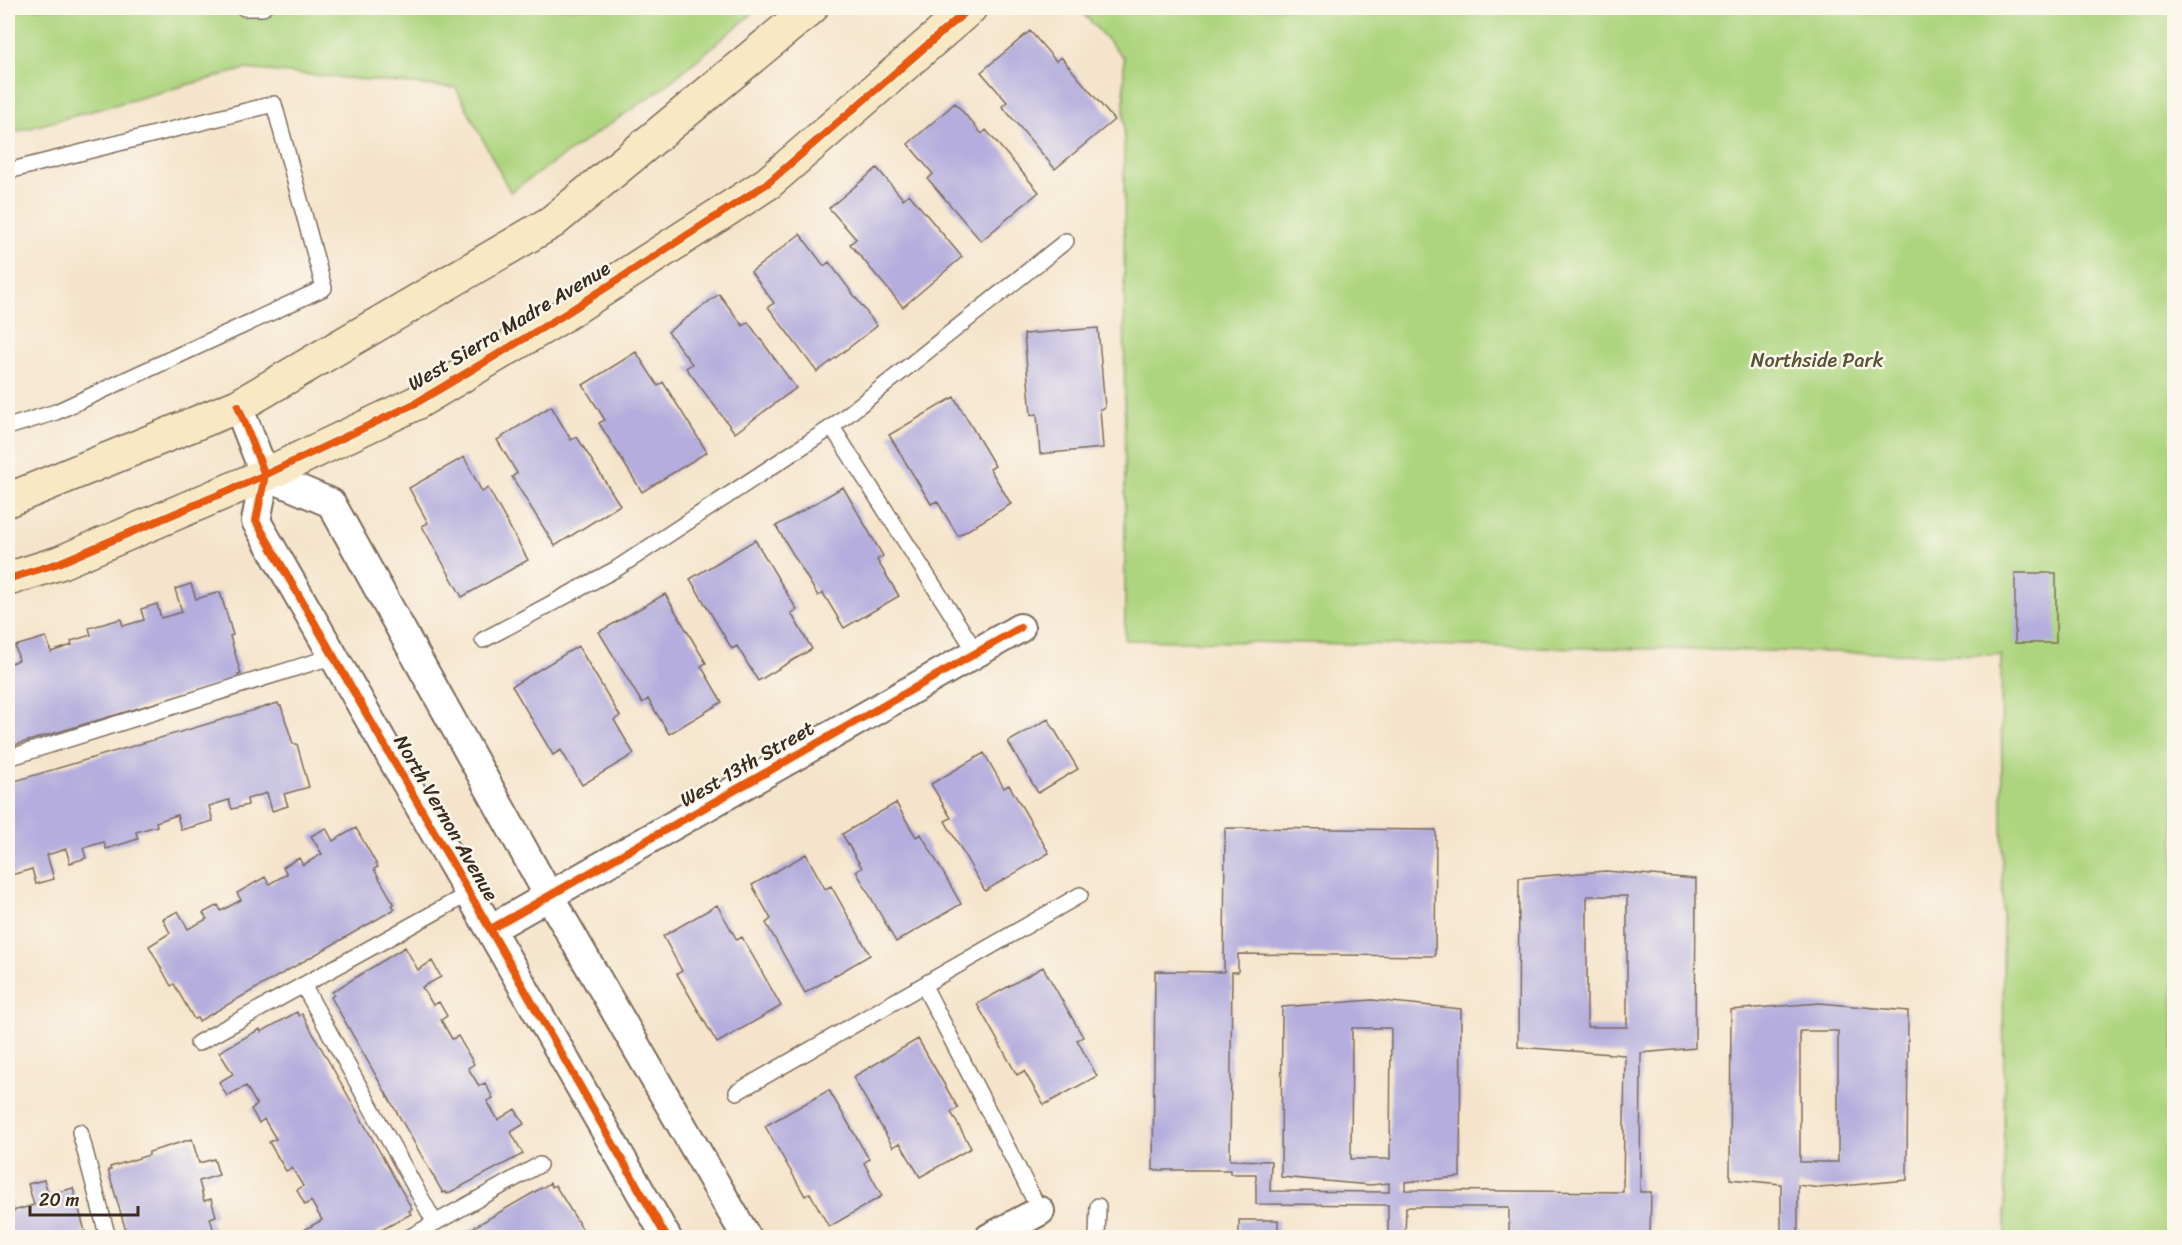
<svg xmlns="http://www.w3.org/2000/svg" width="2182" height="1245" font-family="Sriracha,sans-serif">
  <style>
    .green { fill: #add57f; stroke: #74804e; stroke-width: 1.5 }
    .building { fill: #b4addd; fill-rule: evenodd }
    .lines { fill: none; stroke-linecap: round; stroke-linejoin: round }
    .lane-casing { stroke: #7c6b5b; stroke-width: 18 }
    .street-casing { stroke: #7c6b5b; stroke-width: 32 }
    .secondary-casing { stroke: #7c6b5b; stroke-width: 36 }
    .lane { stroke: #fff; stroke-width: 15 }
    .street { stroke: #fff; stroke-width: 28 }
    .secondary { stroke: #f8e8c3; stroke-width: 33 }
    .cycleway-casing { stroke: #fbf7ec; stroke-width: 11 }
    .cycleway { stroke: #e8590c; stroke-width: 8 }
    .labels { text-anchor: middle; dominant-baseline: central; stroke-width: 5; stroke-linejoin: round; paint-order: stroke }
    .street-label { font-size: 20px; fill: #3b2a1e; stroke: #fbf7ec }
    .park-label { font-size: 20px; fill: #585536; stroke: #fbf7ec }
  </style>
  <rect width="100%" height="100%" fill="#fbf7ec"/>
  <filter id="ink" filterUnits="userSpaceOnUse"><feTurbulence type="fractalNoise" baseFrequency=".0167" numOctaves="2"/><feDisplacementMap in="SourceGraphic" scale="12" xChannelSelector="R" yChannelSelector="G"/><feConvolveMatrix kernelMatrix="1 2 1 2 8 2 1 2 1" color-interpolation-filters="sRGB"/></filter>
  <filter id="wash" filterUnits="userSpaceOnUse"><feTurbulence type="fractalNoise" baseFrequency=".008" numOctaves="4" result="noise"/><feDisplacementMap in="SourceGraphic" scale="24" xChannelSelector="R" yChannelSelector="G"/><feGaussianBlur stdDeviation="1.35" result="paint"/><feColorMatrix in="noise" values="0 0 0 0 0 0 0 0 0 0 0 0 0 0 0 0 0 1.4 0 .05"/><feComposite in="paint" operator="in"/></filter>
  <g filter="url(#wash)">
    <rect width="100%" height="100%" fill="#f5e4cb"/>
    <path class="green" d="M8,8H759L663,88L510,192L456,88L245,69L8,134Z
      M1078,8H2174V1237H2005L2001,655L1125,640L1124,58Z"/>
    <g id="blocks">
      <path class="building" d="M1030,31L1056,61L1061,57L1114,120L1055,169L1002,106L1007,102L981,72Z
        M955,103L982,134L986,130L1039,192L981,241L928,179L933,174L908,144Z
        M877,168L903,199L909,194L962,257L903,307L850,244L856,239L829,208Z
        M800,234L824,266L829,262L877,326L817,372L768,307L774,303L751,272Z
        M719,294L743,326L748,322L796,388L735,433L686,368L692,364L668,332Z
        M1098,328L1105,408L1100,409L1103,448L1040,454L1037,414L1031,415L1024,334Z
        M636,352L658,386L663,382L707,452L642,492L599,423L605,420L583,385Z
        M954,397L995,466L990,469L1011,504L958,536L937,501L931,504L889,435Z
        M551,406L571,440L577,437L620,505L555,546L512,477L517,473L497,440Z
        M464,457L482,492L488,488L528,560L462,597L422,526L428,523L409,488Z
        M843,487L883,556L877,560L899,596L844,628L823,593L818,596L776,526Z
        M755,540L797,610L791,613L812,649L758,681L737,646L732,649L690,579Z
        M2015,573H2056V643H2015Z
        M191,584L196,599L220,592L233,635L230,636L241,674L238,675L239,678L8,747V664L19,660L15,646L46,637L51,652L72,645L71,641L91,635L89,628L121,619L123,626L144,620L141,609L157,604L161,618L182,612L175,589Z
        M665,594L706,663L701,666L722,702L669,734L648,699L642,703L599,632Z
        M578,646L620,716L614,720L634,754L582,785L561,750L553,755L512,686Z
        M278,703L279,706H281L293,744H297L309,787L284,794L288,806L272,811L267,793L247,799L248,805L232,809L229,800L209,806L213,821L181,830L177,815L156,822L157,826L136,832L138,839L106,849L104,842L83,848L86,858L70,863L66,849L47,855L54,879L36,884L32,869L8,876V783Z
        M1048,719L1078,769L1038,793L1008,742Z
        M984,753L1004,788L1009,785L1049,853L985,891L945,821L951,818L931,784Z
        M896,803L916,837L921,834L961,904L896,942L856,871L862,868L842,834Z
        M326,828L333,841L356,828L378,867L374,869L394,904L392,905L395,909L199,1021L197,1018L194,1019L174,984L171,986L149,946L170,933L163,919L178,911L188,929L207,919L203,913L218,905L221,911L241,900L237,893L265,877L269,884L287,874L283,867L299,858L303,865L322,854L311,836Z
        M1225,828L1436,830L1435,956L1238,954V972H1232L1230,1160L1271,1161L1270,1191L1389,1192V1183L1370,1185L1281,1177L1282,1007L1372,1000L1461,1009L1460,1177L1405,1182V1190L1623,1192L1625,1055L1518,1047L1519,878L1606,871L1696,879L1695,1048L1641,1053L1640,1192H1651L1650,1235H1645V1238H1619V1235L1509,1234V1207H1406L1405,1238H1388V1205L1256,1204V1174H1230V1170H1153L1155,971L1224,972ZM1587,896H1627V1027H1587ZM1352,1028H1391L1390,1159H1351Z
        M806,854L825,889L831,886L870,955L805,993L766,923L771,919L752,885Z
        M717,905L737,940L742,937L781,1006L717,1043L677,974L682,971L663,936Z
        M405,947L418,970L432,961L441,977L422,987L433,1005L439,1002L447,1016L441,1020L452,1039L458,1036L474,1064L468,1068L479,1086L485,1083L493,1098L487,1101L498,1120L515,1109L524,1124L511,1132L523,1154L447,1194L446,1192L443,1193L331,997L334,995L332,992Z
        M1043,967L1083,1037L1077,1040L1097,1076L1044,1105L1024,1071L1017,1075L977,1004Z
        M1820,1003L1908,1011L1907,1180L1820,1188L1798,1185V1238H1781V1184L1730,1179L1731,1010ZM1800,1031H1838V1162H1800Z
        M297,1012L299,1016L302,1014L412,1209L409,1211L411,1214L376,1233L378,1236L376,1238H308L304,1230L322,1220L311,1201L305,1205L297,1190L303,1186L292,1168L286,1171L269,1142L276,1139L264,1119L259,1123L251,1109L257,1105L246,1086L227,1096L219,1082L233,1074L219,1052L260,1029L261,1032Z
        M918,1039L958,1108L951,1112L971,1148L920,1177L900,1143L893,1147L853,1077Z
        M829,1090L869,1159L864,1163L882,1196L829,1227L810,1193L805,1196L765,1126Z
        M192,1139L199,1163L214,1159L219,1175L199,1181L204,1201L211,1199L216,1216L210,1218L216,1238H128L108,1170H111L110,1167L149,1155V1152Z
        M44,1180L49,1195L73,1188L85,1231L82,1232L84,1238H8V1206L12,1204L13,1211L34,1205L28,1184Z
        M550,1183L552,1187L555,1185L588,1238H455Z
        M1239,1220H1278V1238H1239Z"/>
    </g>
  </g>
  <g filter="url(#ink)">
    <use href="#blocks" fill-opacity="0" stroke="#7c6b5b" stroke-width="1.5"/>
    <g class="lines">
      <g class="lane-casing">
        <path id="lane" d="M244,8H263
          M8,171L274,104L324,288L56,412L8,427
          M832,427L976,652
          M483,640L616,569L832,427L1066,241
          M8,758L334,656
          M303,985L435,1223
          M924,986L1040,1211
          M198,1043L470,893
          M737,1092L1080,895
          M80,1132L108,1238
          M408,1238L539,1165
          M1097,1238L1098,1206"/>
      </g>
      <g class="street-casing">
        <path id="street" d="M238,406L265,475L256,521L667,1238
          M265,475L331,503L549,896L747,1238
          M491,929L1020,628
          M989,1238L1040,1211"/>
      </g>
      <g class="secondary-casing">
        <path id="secondary" d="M8,500L238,406L552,222L811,8
          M8,579L59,563L265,475L416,403L562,316L768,183L970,8"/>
      </g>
      <use href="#lane" class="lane"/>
      <use href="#street" class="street"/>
      <use href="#secondary" class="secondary"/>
      <g class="cycleway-casing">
        <path id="cycleway" d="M238,406L265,475L256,521L667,1238
          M8,579L59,563L265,475L416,403L562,316L768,183L970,8
          M491,929L1020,628"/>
      </g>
      <use href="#cycleway" class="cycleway"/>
    </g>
  </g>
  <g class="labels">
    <g class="street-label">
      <text transform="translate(509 326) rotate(-31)">West Sierra Madre Avenue</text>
      <text transform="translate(747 764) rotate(-30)">West 13th Street</text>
      <text transform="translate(446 818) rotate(60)">North Vernon Avenue</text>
    </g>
    <g class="park-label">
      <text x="1817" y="360">Northside Park</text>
    </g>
  </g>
  <rect width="2182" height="1245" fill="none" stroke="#fbf7ec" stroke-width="30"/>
  <path d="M30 1206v9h108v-9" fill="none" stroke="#3b2a1e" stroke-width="3"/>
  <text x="39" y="1206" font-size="18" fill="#3b2a1e" stroke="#fbf7ec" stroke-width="4.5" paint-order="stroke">20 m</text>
</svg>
